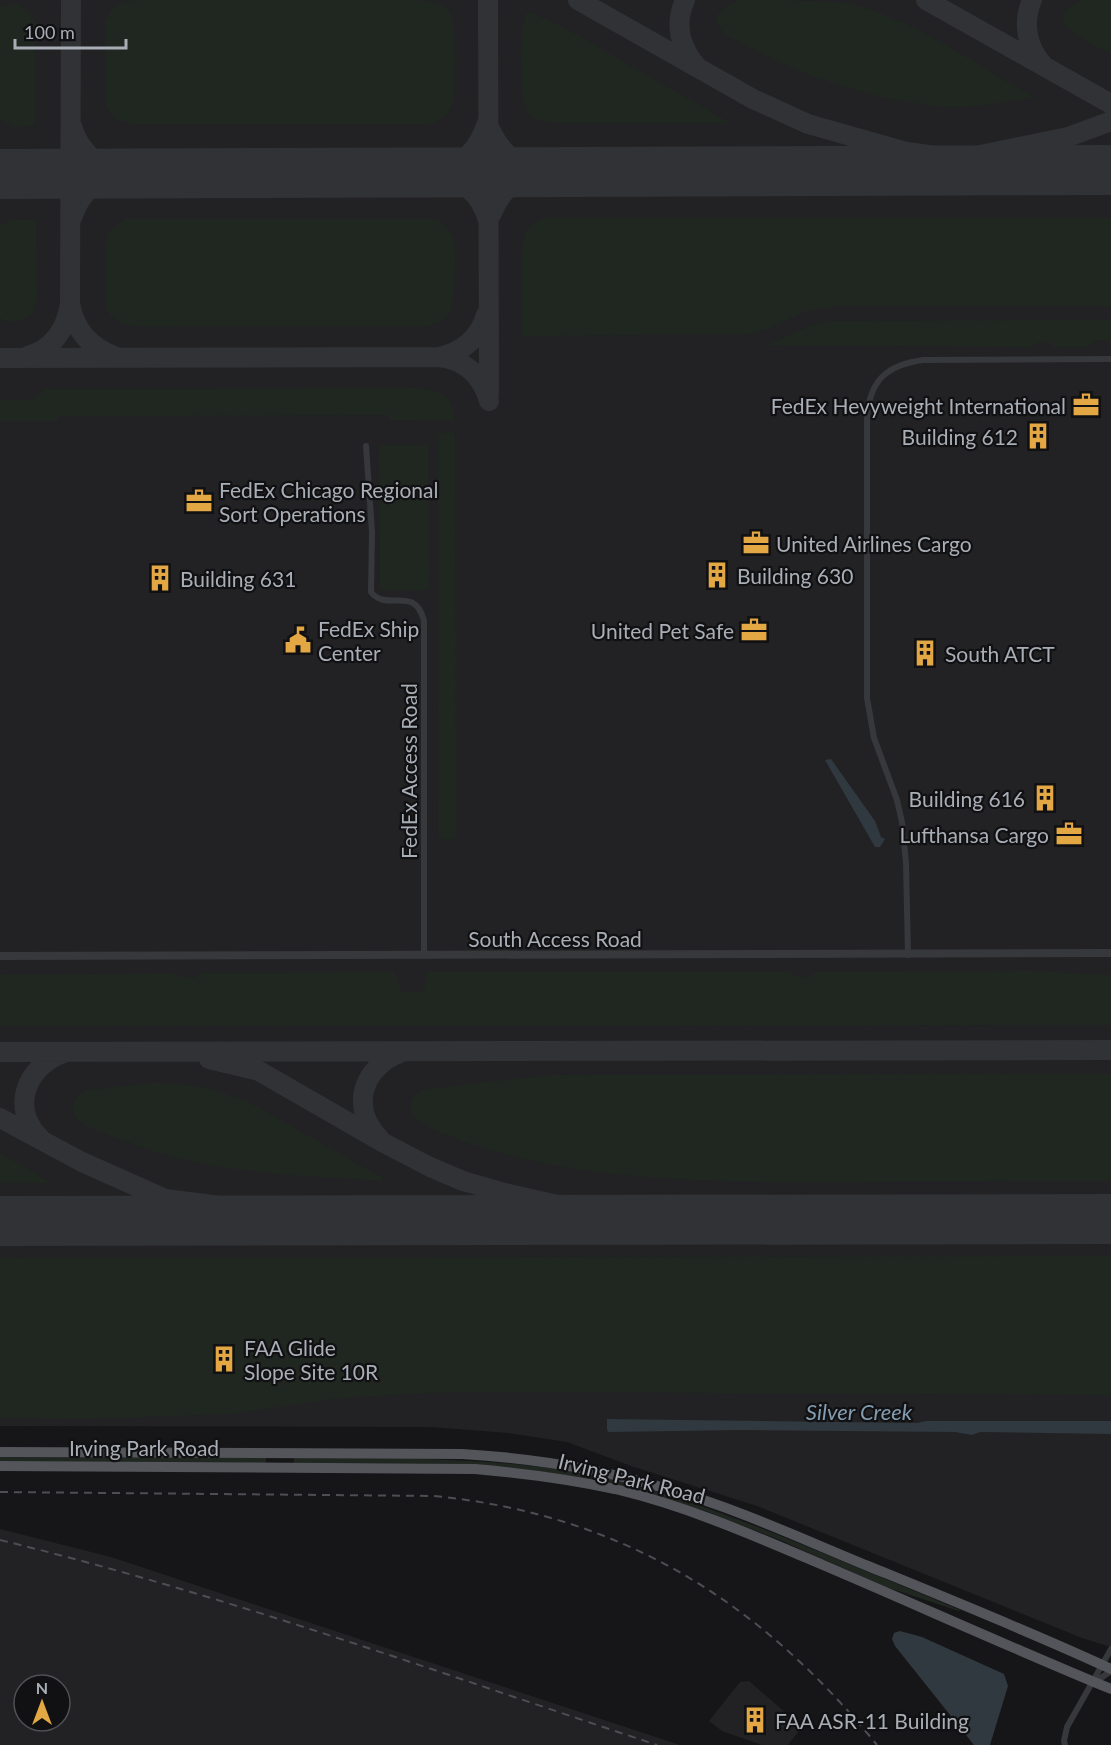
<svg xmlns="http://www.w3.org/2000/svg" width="1111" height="1745" font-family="Lato,sans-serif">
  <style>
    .built { fill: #222224; fill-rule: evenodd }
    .green { fill: #202721 }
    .water { fill: #30393f }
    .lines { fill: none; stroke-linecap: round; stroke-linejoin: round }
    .taxiway { stroke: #313236; stroke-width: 20 }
    .runway { stroke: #313236; stroke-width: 50 }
    .minor { stroke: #37383c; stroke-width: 6 }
    .tertiary { stroke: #37383c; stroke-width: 8 }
    .primary { stroke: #53555b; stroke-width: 10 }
    .rail { stroke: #4c4e53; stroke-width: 2; stroke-dasharray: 8 6; stroke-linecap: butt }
    .labels { text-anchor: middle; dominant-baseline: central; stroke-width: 4.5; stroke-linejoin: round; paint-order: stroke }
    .poi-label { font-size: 21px; fill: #a9aeb6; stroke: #111113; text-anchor: start }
    .street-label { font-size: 21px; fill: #a9aeb6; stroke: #111113 }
    .water-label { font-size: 22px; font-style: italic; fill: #839caf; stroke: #111113 }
  </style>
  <rect width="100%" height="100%" fill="#161618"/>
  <path class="built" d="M0,0H1111V1647L1082,1638L757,1506L631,1466L567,1442L508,1433L431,1427L0,1426Z
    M0,1529L111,1557L680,1745H0ZM24,1685H60V1721H24Z
    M749,1681L802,1727L788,1745H762L722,1731L709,1721L740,1682Z"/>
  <path class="green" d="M136,0H419C427,2 440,2 447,8C458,18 454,80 454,98C451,113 443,121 428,124H132L115,119L106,107L105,22L112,9L119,4Z
    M741,0C775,0 812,0 846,3C908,16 977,65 1033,97C1000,103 968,110 934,106C911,103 889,99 867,93C823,82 780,64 740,42C734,39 725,36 721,30C708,13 728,4 741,0Z
    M1083,0H1111V54C1091,44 1034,19 1083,0Z
    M15,4C26,8 31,13 35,24V125L13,127L0,119V7Z
    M527,13H532L565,28L730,123H556C545,122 533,121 527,111C519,99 519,23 527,13Z
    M549,218H1111V306H838L806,311L768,329L747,334L522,336C522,317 519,245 526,232C531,223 539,220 549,218Z
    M126,219H432C441,222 449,226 453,236C457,246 455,307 449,315C444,321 435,323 428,326L145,327C128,325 114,323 106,308L105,248L109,231Z
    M13,220H36L37,300L32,314C22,320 10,326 0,318V225Z
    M1111,320V344L1108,341L1096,340L1088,347H1054L1048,342H1040L1031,347L766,345L816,324L831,321Z
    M421,388C442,393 454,396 454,421L390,420L389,415L59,416L58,421H0V400H33L44,389Z
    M438,433H455L456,839H439Z
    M379,445H428L429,590H380Z
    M1035,971L1111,975V1025L0,1026V975L173,973C185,979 193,980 204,973L394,972L402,992L424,991L427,972H788C799,978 807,979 817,972Z
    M1111,1074V1181C1019,1181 927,1181 835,1182C716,1182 584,1182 471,1144C458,1139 422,1127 414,1116C411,1113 410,1108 411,1104C413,1095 419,1092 427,1089L549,1075Z
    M153,1083C188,1082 218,1089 250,1103L383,1178L382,1181C323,1177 263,1175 205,1164C172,1158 140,1147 109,1135C98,1130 75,1124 73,1110C71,1099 79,1094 88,1090Z
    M0,1153L48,1181V1183H0Z
    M1111,1256V1395L521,1392L424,1393L340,1398L230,1414L86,1419L0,1418V1258Z
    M0,1457L266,1458V1463L0,1462Z
    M294,1458C396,1459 497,1456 598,1476C662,1490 722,1513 783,1537C842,1561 901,1585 960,1610L959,1611L886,1587L780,1540L703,1510L585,1478L531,1470L471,1464L294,1463Z"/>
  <path class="water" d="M831,759L875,821L881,837L885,839L880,847H875L825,760Z
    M607,1419L917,1423L926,1421H1111V1434L980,1432L972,1435L955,1432L742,1430L608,1432L607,1429Z
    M900,1631L922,1637L1004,1674L1008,1686L990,1745H974L895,1646L892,1639L894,1633Z"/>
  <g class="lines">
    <path class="taxiway" d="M488,0L489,394
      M578,0L753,99L808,124L907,152L957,159L1085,170
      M685,0C674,24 680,47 697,67
      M926,0L1111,104
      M1032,0C1022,23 1027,48 1044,66
      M72,126C78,148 93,161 112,173C91,186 80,194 72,218
      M490,129C502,154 513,161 537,172
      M980,155L1068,137L1111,121
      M811,170L906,166L934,162
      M438,173C466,159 476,154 487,123
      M438,173C464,183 479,191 488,220
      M491,215C503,188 511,183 537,172
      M70,304C75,330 89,347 114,356
      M28,356C54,349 66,328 70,304L71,0
      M439,357C463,352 479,338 486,315
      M0,358L439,357C466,360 482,376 489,401
      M0,1052L1111,1050
      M209,1059L259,1071L384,1143L430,1167L463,1181L505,1193L571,1208L740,1220
      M0,1118L82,1162L165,1199L293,1215L386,1220
      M41,1139C10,1110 25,1067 63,1053
      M380,1139C350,1109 361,1068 400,1053"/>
    <path class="runway" d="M0,174L1111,170
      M0,1221L1111,1219"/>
    <path class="minor" d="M366,446L372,532L371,592C387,613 415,584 424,621V956
      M908,955L906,863L902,822L897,800L874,738L867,698V419C869,380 887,365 923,360L1111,359
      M1095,1682L1111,1671
      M1065,1745L1064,1741L1067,1727L1111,1649"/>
    <path class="tertiary" d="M0,956L1111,953"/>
    <path class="primary" d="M0,1452L462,1454C532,1458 601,1469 668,1489C736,1508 802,1539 868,1566C949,1599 1031,1632 1111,1669
      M0,1466L475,1469C522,1473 568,1479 615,1489C687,1506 755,1536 823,1565C919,1606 1014,1649 1111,1689"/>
    <path class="rail" d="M0,1492L434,1496C620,1514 760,1601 877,1745
      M0,1540C223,1594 440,1673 657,1745"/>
  </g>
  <defs>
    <g id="office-bare" transform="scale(2.07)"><path d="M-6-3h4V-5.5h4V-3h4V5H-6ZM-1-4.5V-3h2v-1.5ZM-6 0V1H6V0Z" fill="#e3a743" stroke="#111113" stroke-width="2.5" paint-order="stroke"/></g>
    <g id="building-bare" transform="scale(2.07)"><path d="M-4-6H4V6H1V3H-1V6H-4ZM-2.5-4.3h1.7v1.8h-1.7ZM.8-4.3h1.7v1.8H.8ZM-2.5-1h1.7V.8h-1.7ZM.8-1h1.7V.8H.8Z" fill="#e3a743" stroke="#111113" stroke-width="2.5" paint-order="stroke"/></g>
    <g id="civic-bare" transform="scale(2.07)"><path d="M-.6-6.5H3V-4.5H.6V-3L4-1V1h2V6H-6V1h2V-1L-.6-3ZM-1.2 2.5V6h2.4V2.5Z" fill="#e3a743" stroke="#111113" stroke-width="2.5" paint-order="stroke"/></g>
  </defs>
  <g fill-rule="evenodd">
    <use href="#office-bare" x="1086" y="405"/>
    <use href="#building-bare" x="1038" y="436"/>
    <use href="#office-bare" x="199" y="501"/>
    <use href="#office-bare" x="756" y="543"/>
    <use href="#building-bare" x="717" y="575"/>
    <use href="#building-bare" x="160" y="578"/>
    <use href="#office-bare" x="754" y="630"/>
    <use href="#civic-bare" x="298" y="640"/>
    <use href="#building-bare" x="925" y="653"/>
    <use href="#building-bare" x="1045" y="798"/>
    <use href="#office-bare" x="1069" y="834"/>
    <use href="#building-bare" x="224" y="1359"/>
    <use href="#building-bare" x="755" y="1720"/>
  </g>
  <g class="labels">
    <g class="poi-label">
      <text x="1066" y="405" text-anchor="end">FedEx Hevyweight International</text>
      <text x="1018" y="436" text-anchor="end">Building 612</text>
      <text x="219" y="489">FedEx Chicago Regional<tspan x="219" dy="24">Sort Operations</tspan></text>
      <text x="776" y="543">United Airlines Cargo</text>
      <text x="737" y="575">Building 630</text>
      <text x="180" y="578">Building 631</text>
      <text x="318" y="628">FedEx Ship<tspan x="318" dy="24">Center</tspan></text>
      <text x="734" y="630" text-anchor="end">United Pet Safe</text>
      <text x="945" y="653">South ATCT</text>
      <text x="1025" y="798" text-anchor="end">Building 616</text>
      <text x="1049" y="834" text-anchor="end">Lufthansa Cargo</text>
      <text x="244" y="1347">FAA Glide<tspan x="244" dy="24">Slope Site 10R</tspan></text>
      <text x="775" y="1720">FAA ASR-11 Building</text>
    </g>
    <g class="street-label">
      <text transform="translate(408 771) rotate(-90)">FedEx Access Road</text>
      <text x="555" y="938">South Access Road</text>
      <text x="144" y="1447">Irving Park Road</text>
      <text transform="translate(632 1478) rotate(14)">Irving Park Road</text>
    </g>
    <g class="water-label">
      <text x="859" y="1411">Silver Creek</text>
    </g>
  </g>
  <g transform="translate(42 1703)"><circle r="28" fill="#111113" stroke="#4e5054" stroke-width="1.5"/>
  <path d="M0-4.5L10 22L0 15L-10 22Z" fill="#e3a743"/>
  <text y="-9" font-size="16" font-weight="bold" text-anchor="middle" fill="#a9aeb6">N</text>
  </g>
  <path d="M15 39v9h111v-9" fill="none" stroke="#a9aeb6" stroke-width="3"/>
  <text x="24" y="39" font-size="18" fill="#a9aeb6" stroke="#111113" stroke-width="4.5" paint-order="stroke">100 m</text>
</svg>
